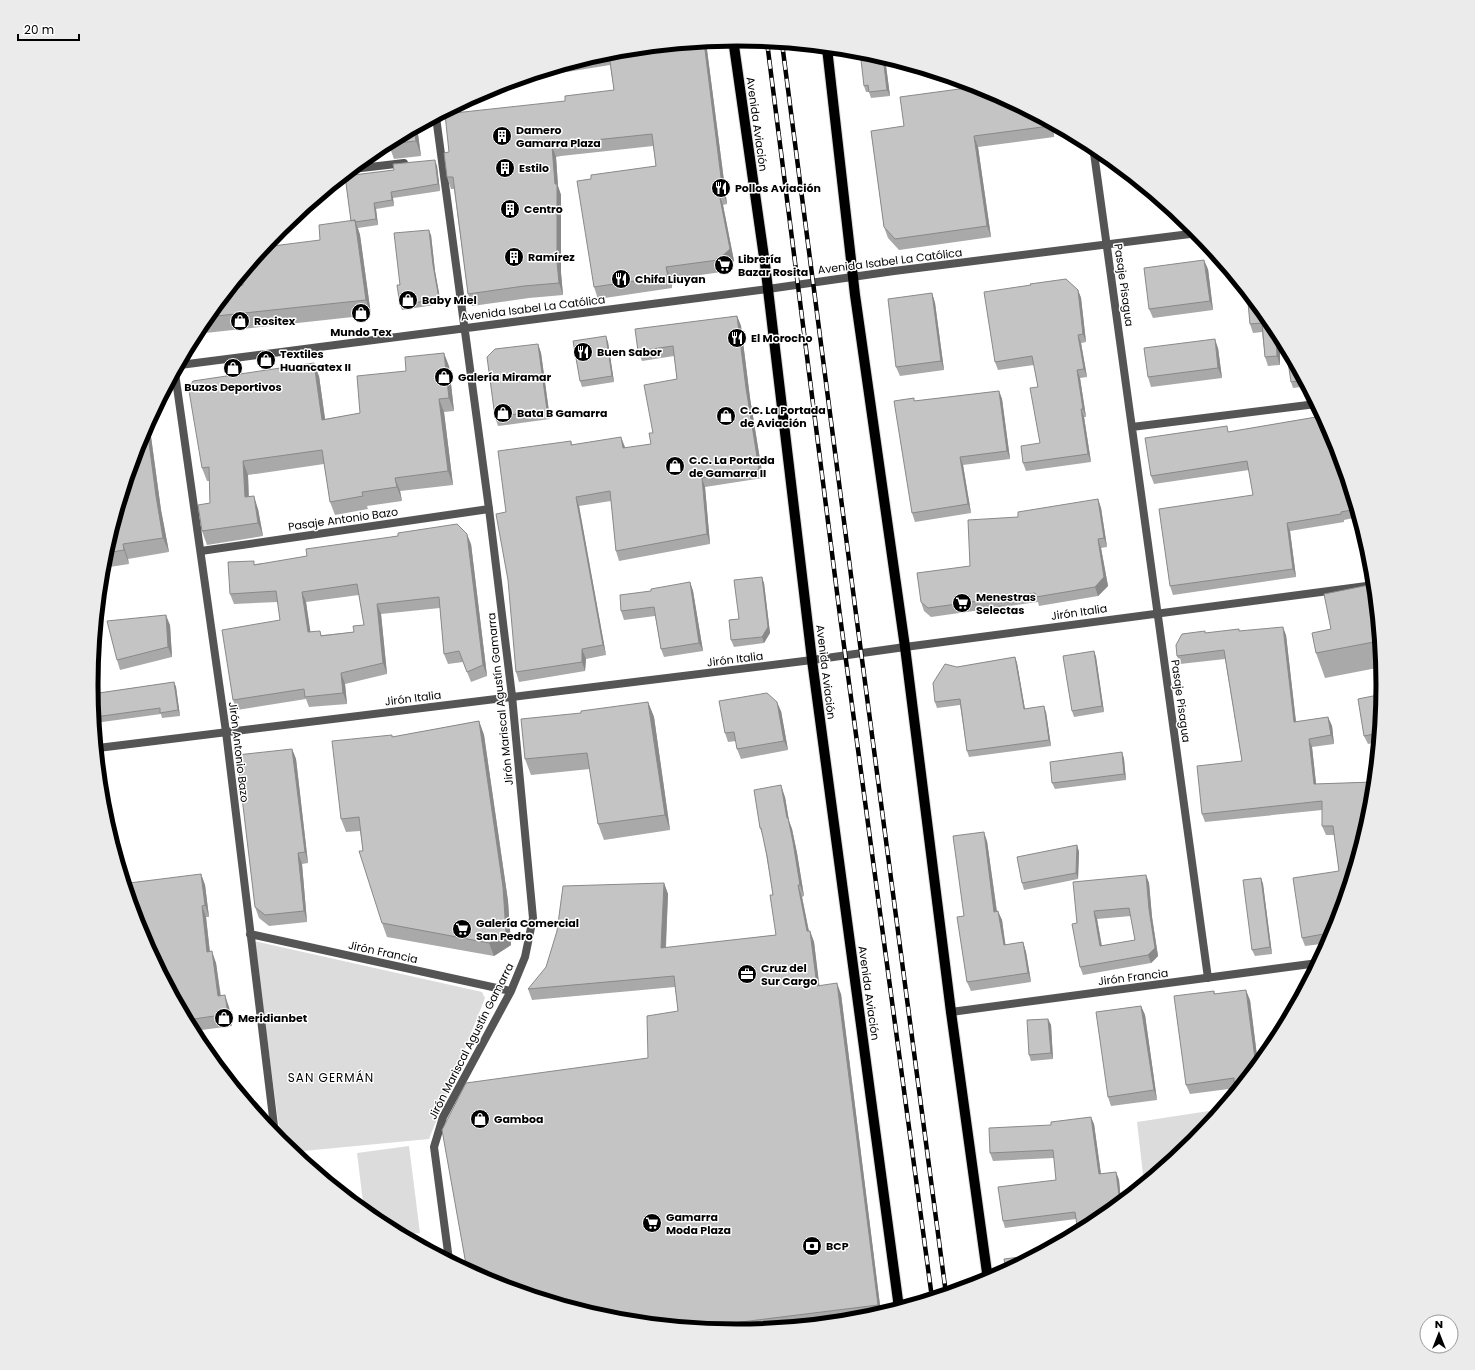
<svg xmlns="http://www.w3.org/2000/svg" width="1475" height="1370" font-family="Poppins,sans-serif">
  <style>
    .green { fill: #dcdcdc }
    .lines { fill: none; stroke-linecap: round; stroke-linejoin: round }
    .primary-casing { stroke: #dbdbdb; stroke-width: 12 }
    .pedestrian { stroke: #555; stroke-width: 8 }
    .minor { stroke: #555; stroke-width: 8 }
    .primary { stroke: #000; stroke-width: 10 }
    .rail-casing { stroke: #000; stroke-width: 4.5 }
    .rail { stroke: #fff; stroke-width: 3; stroke-dasharray: 9; stroke-linecap: butt }
    .wall { fill: #a9a9a9; fill-rule: evenodd }
    .shaded-wall { fill: #898989 }
    .building { fill: #c4c4c4; stroke: #898989; fill-rule: evenodd }
    .labels { text-anchor: middle; dominant-baseline: central; stroke-width: 3; stroke-linejoin: round; paint-order: stroke }
    .street-label { font-size: 11px; fill: #000; stroke: #fff }
    .poi-label { font-size: 11px; font-weight: bold; fill: #000; stroke: #fff; text-anchor: start }
    .neighbourhood-label { font-size: 12px; letter-spacing: 1px; fill: #000; stroke: #fff }
    .rim { fill: none; stroke: #000; stroke-width: 5 }
  </style>
  <rect width="100%" height="100%" fill="#fff"/>
  <path class="green" d="M254,941L482,992L485,998L429,1139L293,1152L281,1142Z
    M1222,1109L1194,1142L1144,1183L1137,1122Z
    M409,1146L420,1233L403,1235L378,1222L364,1210L357,1153Z"/>
  <g class="lines">
    <g class="primary-casing">
      <path id="primary" d="M733,39L765,264L812,660L899,1308
        M827,48L855,295L905,647L951,1012L988,1280"/>
    </g>
    <path class="pedestrian" d="M201,551L489,509"/>
    <path class="minor" d="M436,117L489,509L512,696L533,918L525,957L511,991L443,1117L434,1147L449,1260
      M1093,146L1208,978
      M353,169L404,163
      M180,365L768,289L894,271L1198,233
      M175,373L226,732L275,1134
      M1132,427L1316,404
      M98,748L812,660L905,647L1374,585
      M250,934L511,991
      M951,1012L1318,963"/>
    <use href="#primary" class="primary"/>
    <g class="rail-casing">
      <path id="rail" d="M767,42L840,616L932,1298
        M782,43L856,614L946,1294"/>
    </g>
    <use href="#rail" class="rail"/>
  </g>
  <path class="wall" d="M706,42L727,204L723,205L734,261L722,272L671,279L672,288L598,299L594,287L591,179L656,166L653,146L561,156L556,157L558,186L561,195V273L563,295L529,298L472,306L468,294L454,189H451L447,177L449,152L565,101L614,90L610,65L536,77L535,75L612,51Z
    M885,58L890,96L871,98L869,92H866L864,86Z
    M1052,124L1054,137L978,147L991,237L899,250L888,238L884,227L871,131Z
    M417,127L421,156L394,159L389,145L382,146Z
    M437,166L440,191L393,198L394,206L376,209L378,225L358,228L360,235L371,315L196,334L200,326L233,287L243,285L320,240L351,221L345,176Z
    M431,235L435,271L441,304L402,310L400,305V285Z
    M1208,269L1213,310L1153,318L1149,309Z
    M1078,290L1081,298L1086,342L1081,343L1087,377L1080,378L1086,417H1084L1091,462L1026,471L1023,463L1040,443L1038,387L1034,365L998,370L995,362Z
    M1247,292L1275,326L1280,335V365L1268,366L1265,357L1262,332L1253,333L1250,324Z
    M932,293L935,303L944,370L900,376L896,367Z
    M737,316L741,326L750,398L763,478L705,487L710,544L619,561L616,551L611,501L579,506L606,655L586,659L585,671L519,682L516,672L571,441L572,445L625,448L651,444L653,433L677,379L674,356L642,361L638,351Z
    M608,342L614,382L582,387L580,381Z
    M538,344L541,353L550,419L498,426L495,417Z
    M1218,348L1222,378L1151,387L1148,377Z
    M1286,348L1307,386L1293,388L1291,382Z
    M449,366L454,411L444,412L453,485L400,491L402,501L367,506L368,509L335,515L330,502L324,464L248,475L249,497L258,509L263,536L207,545L202,531L210,503L209,481H207L202,468L319,376L325,419L360,413Z
    M999,391L1002,399L1010,459L963,465L971,513L915,522L912,513L915,401Z
    M1322,416L1333,435L1335,449H1338L1358,517L1344,520V522L1290,531L1296,577L1173,595L1170,586L1253,495L1249,470L1154,484L1151,476L1229,432Z
    M149,422L161,510L169,552L128,559L129,564L103,568L104,559L141,438Z
    M1098,499L1101,508L1107,547L1101,548L1108,586L1098,596L1039,606L1038,602L931,617L924,611L921,602L970,566L1018,517Z
    M471,544L487,676L471,682L463,662L448,664L444,654L440,608L381,614L387,674L345,684L347,704L309,707L306,699L237,710L233,700L280,620L278,602L234,604L230,594L255,564ZM359,595L364,625L354,632L322,635L310,632L306,602Z
    M690,582L693,591L703,651L664,657L661,649L655,616L624,620L621,611L651,591Z
    M764,583L770,633L764,643L734,647L731,640L739,619Z
    M1374,584L1382,667L1325,678L1316,653L1331,629Z
    M170,625L172,657L120,670L117,660Z
    M1240,631L1286,635L1296,722L1328,717L1332,726L1334,744L1312,747L1316,784L1374,782L1334,932L1329,943L1305,946L1302,938L1339,871L1334,835H1326L1322,826V810L1205,822L1202,814L1242,761L1225,659L1180,664L1177,656L1206,633Z
    M1094,651L1096,657L1104,712L1074,717L1072,711Z
    M1015,657L1017,663L1025,709L1046,712L1051,746L969,757L967,751L960,705L937,708L935,702L957,667Z
    M174,682L176,687L180,716L162,718L161,714L95,723L92,694Z
    M1383,694L1378,742L1368,744L1364,736Z
    M648,702L654,717L670,830L604,840L598,824L590,769L531,775L525,759L581,713Z
    M781,711L788,750L741,759L737,749L736,741L728,742L725,733Z
    M479,721L484,735L508,901L511,945L494,956L387,937L382,923L363,851L360,831L346,832L341,819L393,737Z
    M292,749L296,759L308,863L302,864L307,922L269,926L259,918L255,907Z
    M1122,752L1124,759L1126,780L1055,789L1052,783Z
    M785,797L789,821L792,829L797,853L804,896L802,897L809,931H810L814,942L819,986L841,994L881,1313L863,1319L737,1331L611,1319L648,1058L678,1011L675,987L532,1000L528,989L664,883L668,894L666,948L776,935L773,895L763,836L760,828Z
    M987,841L997,911L1002,920L1005,945L1023,942L1026,952L1031,982L971,991L967,982L964,916Z
    M1077,845L1079,852L1078,879L1024,890L1022,883Z
    M201,874L205,885L209,917H206L210,952L216,963L221,996L229,1007L232,1026L194,1031L141,932Z
    M1146,875L1149,883L1152,917L1158,956L1151,963L1083,975L1080,967L1077,923ZM1131,916L1135,940L1102,946L1097,919Z
    M1261,878L1263,884L1272,954L1255,956L1252,950Z
    M1214,991L1215,994L1250,1000L1258,1064L1237,1090L1236,1088L1190,1094L1186,1085Z
    M1141,1006L1145,1015L1157,1100L1111,1106L1108,1097Z
    M1048,1019L1051,1025L1053,1059L1031,1061L1029,1055Z
    M1094,1124L1101,1174L1116,1172L1119,1180L1121,1202L1096,1222L1076,1219L1005,1228L1003,1221L1056,1180L1054,1158L993,1161L990,1153Z"/>
  <path class="shaded-wall" d="M704,42H706L727,204L723,193Z
    M883,57L885,58L890,96L887,90Z
    M1049,123L1052,124L1054,137L1050,126Z
    M417,127L421,156L416,141L414,129Z
    M974,136L978,147L991,237L987,226Z
    M552,146L556,157L558,186L561,195V273L563,295L559,283L557,262L555,184Z
    M435,160L437,166L440,191L438,184Z
    M391,192L393,198L394,206L392,200Z
    M719,193L723,205L734,261L722,272L718,260Z
    M374,203L376,209L378,225L376,219Z
    M355,220L360,235L371,315L366,300Z
    M429,230L431,235L435,271L441,304L439,299L433,265Z
    M1204,260L1208,269L1213,310L1210,301Z
    M666,267L671,279L672,288L668,276Z
    M1078,290L1081,298L1086,342L1083,334Z
    M932,293L935,303L944,370L941,361Z
    M737,316L741,326L750,398L763,478L759,469L746,388Z
    M1276,329L1280,335V365L1277,356Z
    M1078,335L1081,343L1087,377L1084,369Z
    M606,336L608,342L614,382L612,376Z
    M1215,339L1218,348L1222,378L1218,368Z
    M538,344L541,353L550,419L547,410Z
    M444,353L449,366L454,411L449,398Z
    M314,363L319,376L327,433L322,420Z
    M1077,370L1080,378L1086,417L1083,409Z
    M999,391L1002,399L1010,459L1007,451Z
    M439,399L444,412L453,485L448,471Z
    M1081,409L1084,417L1091,462L1088,454Z
    M149,422L161,510L169,552L163,538L156,496L147,427Z
    M1330,430L1333,435L1337,458L1334,449Z
    M621,437L625,447L626,458L623,448Z
    M960,457L963,465L971,513L968,504Z
    M243,461L248,475L249,511L245,497Z
    M395,478L400,491L402,501L397,487Z
    M702,478L705,487L710,544L707,534Z
    M254,496L258,509L263,536L258,523Z
    M576,497L579,506L606,655L603,645Z
    M1098,499L1101,508L1107,547L1104,538Z
    M1287,523L1290,531L1296,577L1293,569Z
    M467,534L471,544L487,676L483,665Z
    M1098,539L1101,548L1108,586L1098,596L1095,587Z
    M123,544L128,559L129,564L124,550Z
    M762,577L764,583L770,633L764,643L762,637Z
    M690,582L693,591L703,651L699,643Z
    M302,592L306,602L312,642L308,632Z
    M377,604L381,614L387,674L383,663Z
    M166,615L170,625L172,657L168,647Z
    M1283,627L1286,635L1297,731L1294,722Z
    M582,649L586,659L585,671L582,662Z
    M1094,651L1096,657L1104,712L1102,706Z
    M1015,657L1017,663L1026,715L1024,709Z
    M341,673L345,684L347,704L343,693Z
    M174,682L176,687L180,716L178,710Z
    M648,702L654,717L670,830L665,815Z
    M777,702L781,711L788,750L784,741Z
    M1044,706L1046,712L1051,746L1049,740Z
    M1328,717L1332,726L1334,744L1331,735Z
    M479,721L484,735L508,901L511,945L494,956L489,943Z
    M1309,739L1312,747L1317,792L1314,784Z
    M292,749L296,759L308,863L305,852Z
    M1122,752L1124,759L1126,780L1124,774Z
    M781,785L785,797L789,821L792,829L797,853L804,896L800,885L787,818Z
    M984,832L987,841L998,921L994,912Z
    M1077,845L1079,852L1078,879L1076,873Z
    M298,853L302,864L307,922L304,911Z
    M201,874L205,885L209,917L205,905Z
    M1146,875L1149,883L1152,917L1158,956L1151,963L1148,955L1149,909Z
    M1261,878L1263,884L1272,954L1270,947Z
    M664,883L668,894L665,960L661,948Z
    M798,885L802,897L811,943L807,931Z
    M202,906L206,917L211,964L207,952Z
    M998,911L1002,920L1007,955L1004,945Z
    M1094,911L1097,919L1103,954L1100,946Z
    M810,931L814,942L821,998L817,986Z
    M1023,942L1026,952L1031,982L1028,973Z
    M212,951L216,963L222,1008L218,996Z
    M837,983L841,994L881,1313L878,1305Z
    M1246,990L1250,1000L1258,1064L1256,1066Z
    M225,995L229,1007L232,1026L228,1014Z
    M1141,1006L1145,1015L1157,1100L1154,1090Z
    M1048,1019L1051,1025L1053,1059L1051,1053Z
    M212,1051L215,1060V1062L212,1059Z
    M1091,1117L1094,1124L1102,1182L1099,1174Z
    M1116,1172L1119,1180L1121,1202L1120,1203Z"/>
  <path class="building" d="M704,42L723,193H719L730,249L718,260L666,267L668,276L594,287L577,181L591,179V175L656,166L652,134L557,144L552,146L555,184H557V262L559,283L524,286L468,294L453,177H447L444,153L449,152L445,114L565,101V96L614,90L609,54L601,55L612,51Z
    M860,51H864L883,57L887,90L869,92L868,85L864,86Z
    M973,85L985,88L1049,123L1050,126L974,136L987,226L895,239L884,227L871,131L904,126L900,97L974,87Z
    M414,129L416,141L388,144V143Z
    M435,160L438,184L391,192L392,200L374,203L376,219L355,222V220L351,221L345,176L394,170L393,164Z
    M355,220L366,300L207,317L233,287L243,285L242,275L265,247L320,240L319,225Z
    M429,230L433,265L439,299L400,305L397,285H400L394,233Z
    M1204,260L1210,301L1149,309L1144,268Z
    M1066,279L1078,290L1083,334L1078,335L1084,369L1077,370L1083,409H1081L1088,454L1023,463L1021,446L1040,443L1030,388L1038,387L1032,356L995,362L984,292L1031,285L1030,284Z
    M1247,292L1275,326L1276,329L1277,356L1265,357L1262,323L1250,324Z
    M932,293L941,361L896,367L888,299Z
    M737,316L746,388L759,469L702,478L707,534L616,551L610,491L576,497L603,645L582,649V662L516,672L508,580L496,514L506,512L498,451L571,441V445L621,437L623,448L651,444L649,433H653L644,385L677,379L673,346L638,351L635,329Z
    M606,336L612,376L580,381L573,341Z
    M1215,339L1218,368L1148,377L1144,348Z
    M538,344L547,410L495,417L487,357L495,349Z
    M1286,348L1303,380L1291,382Z
    M444,353L449,398L439,399L448,471L395,478L397,487L362,492L363,496L330,502L322,450L243,461L245,497L254,496L258,523L202,531L198,505L210,503L209,467L202,468L189,391L190,386L193,381L314,363L322,420L360,413L357,376L406,371L405,357Z
    M999,391L1007,451L960,457L968,504L912,513L894,401L914,398V401Z
    M1322,416L1330,430L1334,449H1338L1356,509L1341,512V514L1287,523L1293,569L1170,586L1159,509L1253,495L1247,461L1151,476L1145,438L1227,426L1228,432Z
    M147,427L156,496L163,538L123,544L124,550L106,553L141,438Z
    M1098,499L1104,538L1098,539L1104,577L1095,587L1036,597L1035,593L928,608L921,602L917,573L970,566L968,520L1018,517V512Z
    M457,524L467,534L483,665L467,672L459,651L444,654L439,597L377,604L383,663L341,673L343,693L305,697L304,689L233,700L222,630L280,620L276,591L230,594L228,562L254,561V565L307,556L306,549L398,536V533ZM357,584L364,625L353,626L354,632L321,636L320,631L308,632L302,592Z
    M762,577L768,627L762,637L731,640L729,620L739,619L734,580Z
    M690,582L699,643L661,649L654,607L621,611L620,595L651,591V589Z
    M1374,584L1379,641L1316,653L1312,633L1331,629L1324,594Z
    M166,615L168,647L117,660L107,621Z
    M1283,627L1294,722L1328,717L1331,735L1309,739L1314,784L1374,782L1371,811L1334,932L1302,938L1293,878L1339,871L1333,826H1322V801L1202,814L1197,766L1242,761L1224,650L1177,656L1176,645L1182,634L1205,631V633L1239,629V631Z
    M1094,651L1102,706L1072,711L1063,656Z
    M1015,657L1024,709L1044,706L1049,740L967,751L960,699L935,702L933,683L945,664L957,667Z
    M174,682L178,710L160,713V708L95,717L92,694Z
    M767,693L777,702L784,741L737,749L734,732L725,733L719,701Z
    M1383,694L1379,733L1364,736L1358,699Z
    M648,702L665,815L598,824L587,753L525,759L521,719L581,713V711Z
    M479,721L503,887L506,932L489,943L382,923L359,851H363L359,817L341,819L332,741L392,735V737Z
    M292,749L305,852L298,853L304,911L265,915L255,907L237,755Z
    M1122,752L1124,774L1052,783L1050,762Z
    M781,785L787,818H788L793,842L800,885H798L807,931H810L817,986L837,983L878,1305L701,1327L611,1319L490,1282L467,1270L442,1130L466,1083L648,1058L647,1016L678,1011L674,976L528,989L546,967L557,931L563,886L664,883L661,948L776,935L770,895H773L767,856L761,828H760L754,790Z
    M984,832L994,912L998,911L1004,945L1023,942L1028,973L967,982L957,917L964,916L953,836Z
    M1077,845L1076,873L1022,883L1017,857Z
    M201,874L205,905L202,906L207,952L212,951L218,996L225,995L228,1014L187,1020L141,932L131,901L129,883Z
    M1146,875L1149,909L1155,948L1148,955L1080,967L1072,924L1077,923L1073,882ZM1129,908L1135,940L1100,946L1094,911Z
    M1261,878L1270,947L1252,950L1243,880Z
    M1246,990L1256,1066L1244,1081L1234,1082V1078L1186,1085L1174,996L1214,991V994Z
    M1141,1006L1154,1090L1108,1097L1096,1012Z
    M1048,1019L1051,1053L1029,1055L1027,1020Z
    M206,1051H212V1059Z
    M1091,1117L1099,1174L1116,1172L1120,1203L1096,1222L1078,1232L1075,1212L1003,1221L998,1187L1056,1180L1053,1150L990,1153L989,1128L1051,1125V1122Z
    M1036,1255L1006,1270L1004,1259Z"/>
  <defs>
    <g id="building-disc" transform="scale(1)"><circle r="9.5" fill="#000" stroke="#fff"/><path d="M-4-6H4V6H1V3H-1V6H-4ZM-2.5-4.3h1.7v1.8h-1.7ZM.8-4.3h1.7v1.8H.8ZM-2.5-1h1.7V.8h-1.7ZM.8-1h1.7V.8H.8Z" fill="#fff"/></g>
    <g id="restaurant-disc" transform="scale(1)"><circle r="9.5" fill="#000" stroke="#fff"/><path d="M-5-6h1v4h1v-4h1v4h1v-4h1v5L-1.5 .5V6h-2V.5L-5-1ZM5-6V6H3V1.5H1.5Q1.5-4 5-6Z" fill="#fff"/></g>
    <g id="supermarket-disc" transform="scale(1)"><circle r="9.5" fill="#000" stroke="#fff"/><path d="M-6-5.5h2.5l.6 2H6L4.5 2H-2.5L-4.4-4H-6ZM-1.5 3.2a1.3 1.3 0 1 0 .1 0ZM3 3.2a1.3 1.3 0 1 0 .1 0Z" fill="#fff"/></g>
    <g id="shop-disc" transform="scale(1)"><circle r="9.5" fill="#000" stroke="#fff"/><path d="M-5-2.5h2.3a2.7 3.5 0 0 1 5.4 0H5L5.5 6h-11ZM-1.5-2.5h3a1.5 2.3 0 0 0-3 0Z" fill="#fff"/></g>
    <g id="office-disc" transform="scale(1)"><circle r="9.5" fill="#000" stroke="#fff"/><path d="M-6-3h4V-5.5h4V-3h4V5H-6ZM-1-4.5V-3h2v-1.5ZM-6 0V1H6V0Z" fill="#fff"/></g>
    <g id="bank-disc" transform="scale(1)"><circle r="9.5" fill="#000" stroke="#fff"/><path d="M-6-4H6V4H-6ZM0-2.3a2.3 2.3 0 1 0 0 4.6a2.3 2.3 0 1 0 0-4.6Z" fill="#fff"/></g>
  </defs>
  <g fill-rule="evenodd">
    <use href="#building-disc" x="502" y="136"/>
    <use href="#building-disc" x="505" y="168"/>
    <use href="#restaurant-disc" x="721" y="188"/>
    <use href="#building-disc" x="510" y="209"/>
    <use href="#building-disc" x="514" y="257"/>
    <use href="#supermarket-disc" x="724" y="265"/>
    <use href="#restaurant-disc" x="621" y="279"/>
    <use href="#shop-disc" x="408" y="300"/>
    <use href="#shop-disc" x="361" y="313"/>
    <use href="#shop-disc" x="240" y="321"/>
    <use href="#restaurant-disc" x="737" y="338"/>
    <use href="#restaurant-disc" x="583" y="352"/>
    <use href="#shop-disc" x="266" y="360"/>
    <use href="#shop-disc" x="233" y="368"/>
    <use href="#shop-disc" x="444" y="377"/>
    <use href="#shop-disc" x="503" y="413"/>
    <use href="#shop-disc" x="726" y="416"/>
    <use href="#shop-disc" x="675" y="466"/>
    <use href="#supermarket-disc" x="962" y="603"/>
    <use href="#supermarket-disc" x="462" y="929"/>
    <use href="#office-disc" x="747" y="974"/>
    <use href="#shop-disc" x="224" y="1018"/>
    <use href="#shop-disc" x="480" y="1119"/>
    <use href="#supermarket-disc" x="652" y="1223"/>
    <use href="#bank-disc" x="812" y="1246"/>
  </g>
  <g class="labels">
    <g class="street-label">
      <text transform="translate(757 124) rotate(82)">Avenida Aviación</text>
      <text transform="translate(890 261) rotate(-7)">Avenida Isabel La Católica</text>
      <text transform="translate(1124 285) rotate(82)">Pasaje Pisagua</text>
      <text transform="translate(533 308) rotate(-7)">Avenida Isabel La Católica</text>
      <text transform="translate(343 519) rotate(-8)">Pasaje Antonio Bazo</text>
      <text transform="translate(1079 612) rotate(-8)">Jirón Italia</text>
      <text transform="translate(735 659) rotate(-7)">Jirón Italia</text>
      <text transform="translate(826 672) rotate(83)">Avenida Aviación</text>
      <text transform="translate(413 698) rotate(-7)">Jirón Italia</text>
      <text transform="translate(500 699) rotate(-96)">Jirón Mariscal Agustín Gamarra</text>
      <text transform="translate(1181 701) rotate(82)">Pasaje Pisagua</text>
      <text transform="translate(239 752) rotate(83)">Jirón Antonio Bazo</text>
      <text transform="translate(383 952) rotate(12)">Jirón Francia</text>
      <text transform="translate(1133 977) rotate(-7)">Jirón Francia</text>
      <text transform="translate(869 993) rotate(82)">Avenida Aviación</text>
      <text transform="translate(471 1041) rotate(-63)">Jirón Mariscal Agustín Gamarra</text>
    </g>
    <g class="poi-label">
      <text x="516" y="130">Damero<tspan x="516" dy="13">Gamarra Plaza</tspan></text>
      <text x="519" y="168">Estilo</text>
      <text x="735" y="188">Pollos Aviación</text>
      <text x="524" y="209">Centro</text>
      <text x="528" y="257">Ramírez</text>
      <text x="738" y="259">Librería<tspan x="738" dy="13">Bazar Rosita</tspan></text>
      <text x="635" y="279">Chifa Liuyan</text>
      <text x="422" y="300">Baby Miel</text>
      <text x="254" y="321">Rositex</text>
      <text x="361" y="332" text-anchor="middle">Mundo Tex</text>
      <text x="751" y="338">El Morocho</text>
      <text x="597" y="352">Buen Sabor</text>
      <text x="280" y="354">Textiles<tspan x="280" dy="13">Huancatex II</tspan></text>
      <text x="458" y="377">Galería Miramar</text>
      <text x="233" y="387" text-anchor="middle">Buzos Deportivos</text>
      <text x="740" y="410">C.C. La Portada<tspan x="740" dy="13">de Aviación</tspan></text>
      <text x="517" y="413">Bata B Gamarra</text>
      <text x="689" y="460">C.C. La Portada<tspan x="689" dy="13">de Gamarra II</tspan></text>
      <text x="976" y="597">Menestras<tspan x="976" dy="13">Selectas</tspan></text>
      <text x="476" y="923">Galería Comercial<tspan x="476" dy="13">San Pedro</tspan></text>
      <text x="761" y="968">Cruz del<tspan x="761" dy="13">Sur Cargo</tspan></text>
      <text x="238" y="1018">Meridianbet</text>
      <text x="494" y="1119">Gamboa</text>
      <text x="666" y="1217">Gamarra<tspan x="666" dy="13">Moda Plaza</tspan></text>
      <text x="826" y="1246">BCP</text>
    </g>
    <g class="neighbourhood-label">
      <text x="331" y="1077">SAN GERMÁN</text>
    </g>
  </g>
  <path d="M0 0H1475V1370H0ZM98 685a639 639 0 1 1 1278 0a639 639 0 1 1-1278 0Z" fill="#ebebeb" fill-rule="evenodd"/>
  <path class="rim" d="M98 685a639 639 0 1 1 1278 0a639 639 0 1 1-1278 0Z"/>
  <g transform="translate(1439 1334)"><circle r="19" fill="#ffffff" stroke="#999999"/>
  <path d="M0-3L7 15L0 10L-7 15Z" fill="#000000"/>
  <text y="-6" font-size="11" font-weight="bold" text-anchor="middle" fill="#000000">N</text>
  </g>
  <path d="M18 34v6h61v-6" fill="none" stroke="#000000" stroke-width="2"/>
  <text x="24" y="34" font-size="12" fill="#000000" stroke="#ffffff" stroke-width="3" paint-order="stroke">20 m</text>
</svg>
